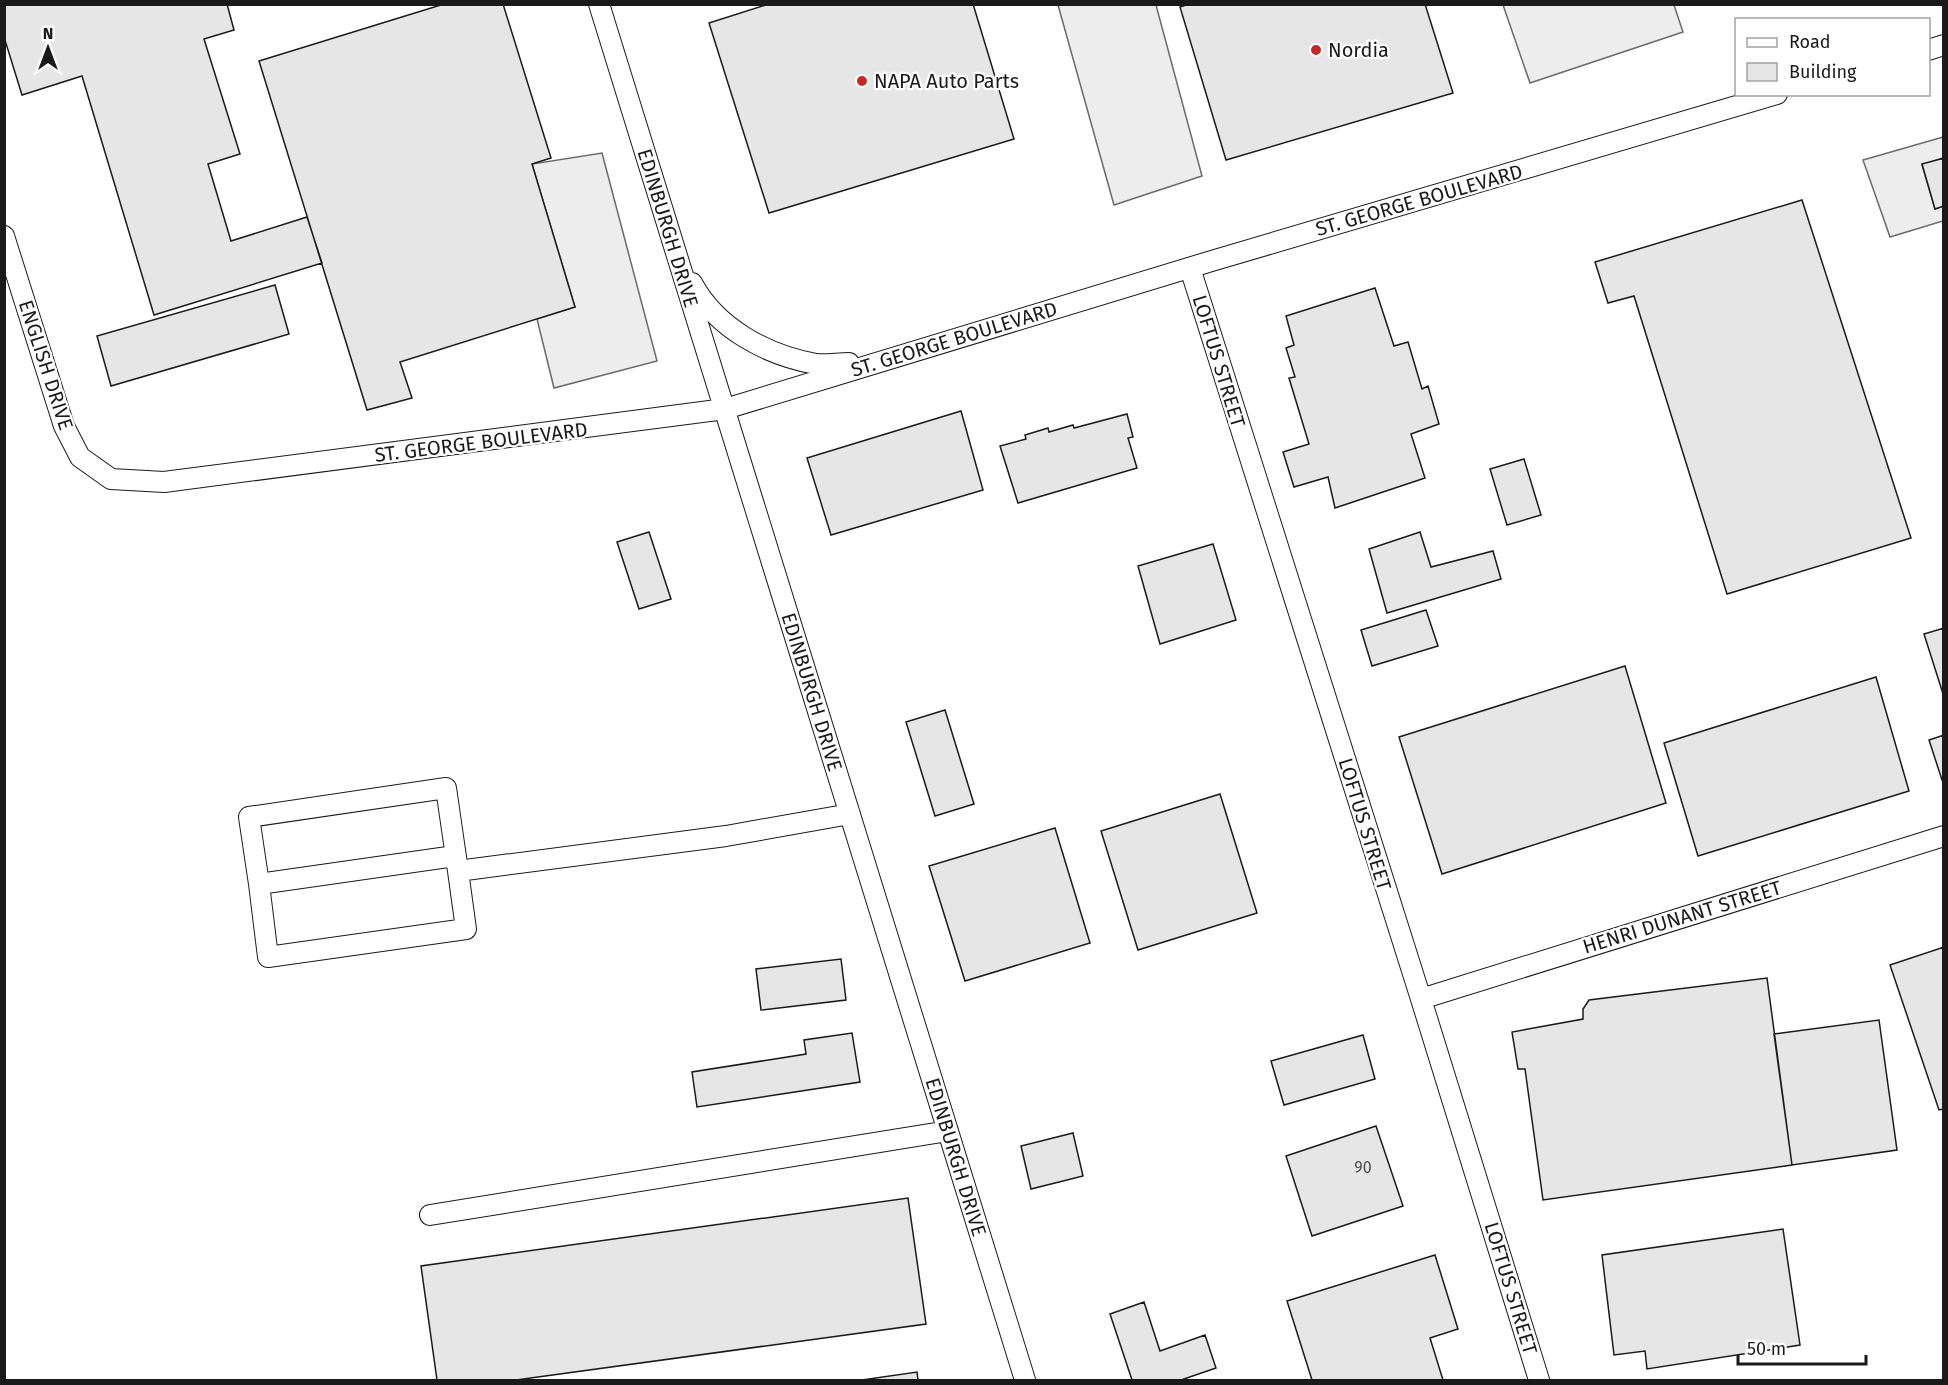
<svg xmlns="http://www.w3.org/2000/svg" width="1948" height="1385" font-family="'Fira Sans',sans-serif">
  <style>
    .parking { fill: #ededed; stroke: #6a6a6a; stroke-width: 1.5 }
    .building { fill: #e6e6e6; stroke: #1a1a1a; stroke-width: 1.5 }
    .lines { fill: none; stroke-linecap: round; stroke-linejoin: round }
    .minor-casing { stroke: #1a1a1a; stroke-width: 22 }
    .minor { stroke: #fff; stroke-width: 20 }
    .poi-dot { fill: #c62828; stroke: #fff; stroke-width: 2 }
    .labels { text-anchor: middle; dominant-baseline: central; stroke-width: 4.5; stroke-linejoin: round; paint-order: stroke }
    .number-label { font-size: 16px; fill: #4d4d4d }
    .poi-label { font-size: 20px; fill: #1a1a1a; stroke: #fff; text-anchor: start }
    .street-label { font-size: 20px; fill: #1a1a1a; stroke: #fff }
  </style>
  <rect width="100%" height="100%" fill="#fff"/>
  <path class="parking" d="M1058,5H1156L1202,176L1114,205Z
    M1503,5H1674L1683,32L1530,83Z
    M1943,137V158L1922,165L1935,209L1943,206V221L1890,237L1863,160Z
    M602,153L657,361L554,388L537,319L575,307L532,164Z"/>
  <path class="building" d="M4,4H227L234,30L204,39L240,154L208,164L231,241L307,217L322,263L154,315L82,76L22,95L4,37Z
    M444,4H503L551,158L532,164L575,307L400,362L412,398L367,410L259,61Z
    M769,4H973L1014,139L769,213L709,23Z
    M1189,4H1425L1453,93L1226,160L1180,7Z
    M1944,158V206L1935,209L1922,164Z
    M1802,200L1911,538L1727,594L1634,296L1608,303L1595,262Z
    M275,285L289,334L111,386L97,336Z
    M1375,288L1394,346L1408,342L1422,389L1428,386L1439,424L1411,434L1425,478L1335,508L1328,477L1294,487L1283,452L1309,444L1289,378L1295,377L1286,348L1294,345L1286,316Z
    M961,411L983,490L831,535L807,458Z
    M1127,414L1133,437L1128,438L1137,468L1018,503L1000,446L1026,439L1025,435L1048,428L1049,432L1073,425L1074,428Z
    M1524,459L1541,515L1507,525L1490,469Z
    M649,532L671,599L639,609L617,542Z
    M1420,532L1431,567L1493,551L1501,579L1387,613L1369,549Z
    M1213,544L1236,620L1160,644L1138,566Z
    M1426,610L1438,646L1372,666L1361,630Z
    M1944,628V697L1924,634Z
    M1625,666L1666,803L1442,874L1399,737Z
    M1876,677L1909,791L1698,856L1664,743Z
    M945,710L974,804L935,816L906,722Z
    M1944,735V780H1942L1929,740Z
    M1220,794L1257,913L1138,950L1101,831Z
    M1055,828L1090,943L965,981L929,866Z
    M1944,947V1109L1939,1110L1890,965Z
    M841,959L846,1000L761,1010L756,969Z
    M1767,978L1792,1165L1543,1200L1525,1069H1518L1512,1032L1583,1019V1009L1589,1000Z
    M1879,1020L1897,1150L1792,1165L1774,1034Z
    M852,1033L860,1082L697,1107L692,1072L806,1054L804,1040Z
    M1363,1035L1375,1079L1284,1105L1271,1061Z
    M1376,1126L1403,1206L1312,1236L1286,1156Z
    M1073,1133L1083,1176L1031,1189L1021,1146Z
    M908,1198L926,1324L516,1380H437L421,1266Z
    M1783,1229L1800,1345L1647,1369L1645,1351L1614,1355L1602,1255Z
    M1435,1255L1458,1329L1430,1338L1443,1380H1312L1287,1301Z
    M1144,1302L1160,1351L1205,1335L1216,1368L1181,1380H1132L1110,1314Z
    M917,1372L918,1380H862Z"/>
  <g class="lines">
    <g class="minor-casing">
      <path id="minor" d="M599,4L1025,1380
        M1928,50L1944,45
        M4,236L64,426L80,457L111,479L164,482L725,409L1215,260L1777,94
        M1190,268L1421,999L1539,1380
        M692,283C716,328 766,355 816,364C826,365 838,363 849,363
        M455,856L259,884L249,817L446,788L458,871L726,836L850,814
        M259,884L268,957L466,929L458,871
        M1421,999L1944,836
        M430,1215L948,1131"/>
    </g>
    <use href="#minor" class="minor"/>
  </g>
  <g class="poi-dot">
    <circle cx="1316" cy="50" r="6"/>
    <circle cx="862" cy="81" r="6"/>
  </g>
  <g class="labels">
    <g class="number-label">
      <text x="1363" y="1167">90</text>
    </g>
    <g class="poi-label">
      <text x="1328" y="50">Nordia</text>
      <text x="874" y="81">NAPA Auto Parts</text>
    </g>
    <g class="street-label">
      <text transform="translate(1419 200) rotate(-16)">ST. GEORGE BOULEVARD</text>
      <text transform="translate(668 228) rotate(73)">EDINBURGH DRIVE</text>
      <text transform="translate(954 339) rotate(-17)">ST. GEORGE BOULEVARD</text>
      <text transform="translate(1219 361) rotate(73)">LOFTUS STREET</text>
      <text transform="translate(46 365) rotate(72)">ENGLISH DRIVE</text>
      <text transform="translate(481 442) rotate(-7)">ST. GEORGE BOULEVARD</text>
      <text transform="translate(812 692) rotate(73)">EDINBURGH DRIVE</text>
      <text transform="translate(1365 824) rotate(73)">LOFTUS STREET</text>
      <text transform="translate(1682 917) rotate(-17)">HENRI DUNANT STREET</text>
      <text transform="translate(956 1157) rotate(73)">EDINBURGH DRIVE</text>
      <text transform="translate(1511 1288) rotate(73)">LOFTUS STREET</text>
    </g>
  </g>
  <rect width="1948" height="1385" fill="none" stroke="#1a1a1a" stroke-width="12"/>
  <rect x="1735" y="18" width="195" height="78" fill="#ffffff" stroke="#a3a3a3" stroke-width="1.5"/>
  <rect x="1747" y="38" width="30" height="9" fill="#ffffff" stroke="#a3a3a3" stroke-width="1.5"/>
  <text x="1789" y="48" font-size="18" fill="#1a1a1a">Road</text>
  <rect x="1747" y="63" width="30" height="18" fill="#e6e6e6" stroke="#a3a3a3" stroke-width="1.5"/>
  <text x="1789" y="78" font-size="18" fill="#1a1a1a">Building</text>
  <g transform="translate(48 48)" stroke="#ffffff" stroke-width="4.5" paint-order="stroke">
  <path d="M0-4.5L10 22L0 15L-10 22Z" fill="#1a1a1a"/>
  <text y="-9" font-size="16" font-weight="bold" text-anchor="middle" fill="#1a1a1a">N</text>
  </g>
  <path d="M1738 1355v9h128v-9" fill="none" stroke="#1a1a1a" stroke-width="3"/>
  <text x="1747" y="1355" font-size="18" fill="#1a1a1a" stroke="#ffffff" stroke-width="4.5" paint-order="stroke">50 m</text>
</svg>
